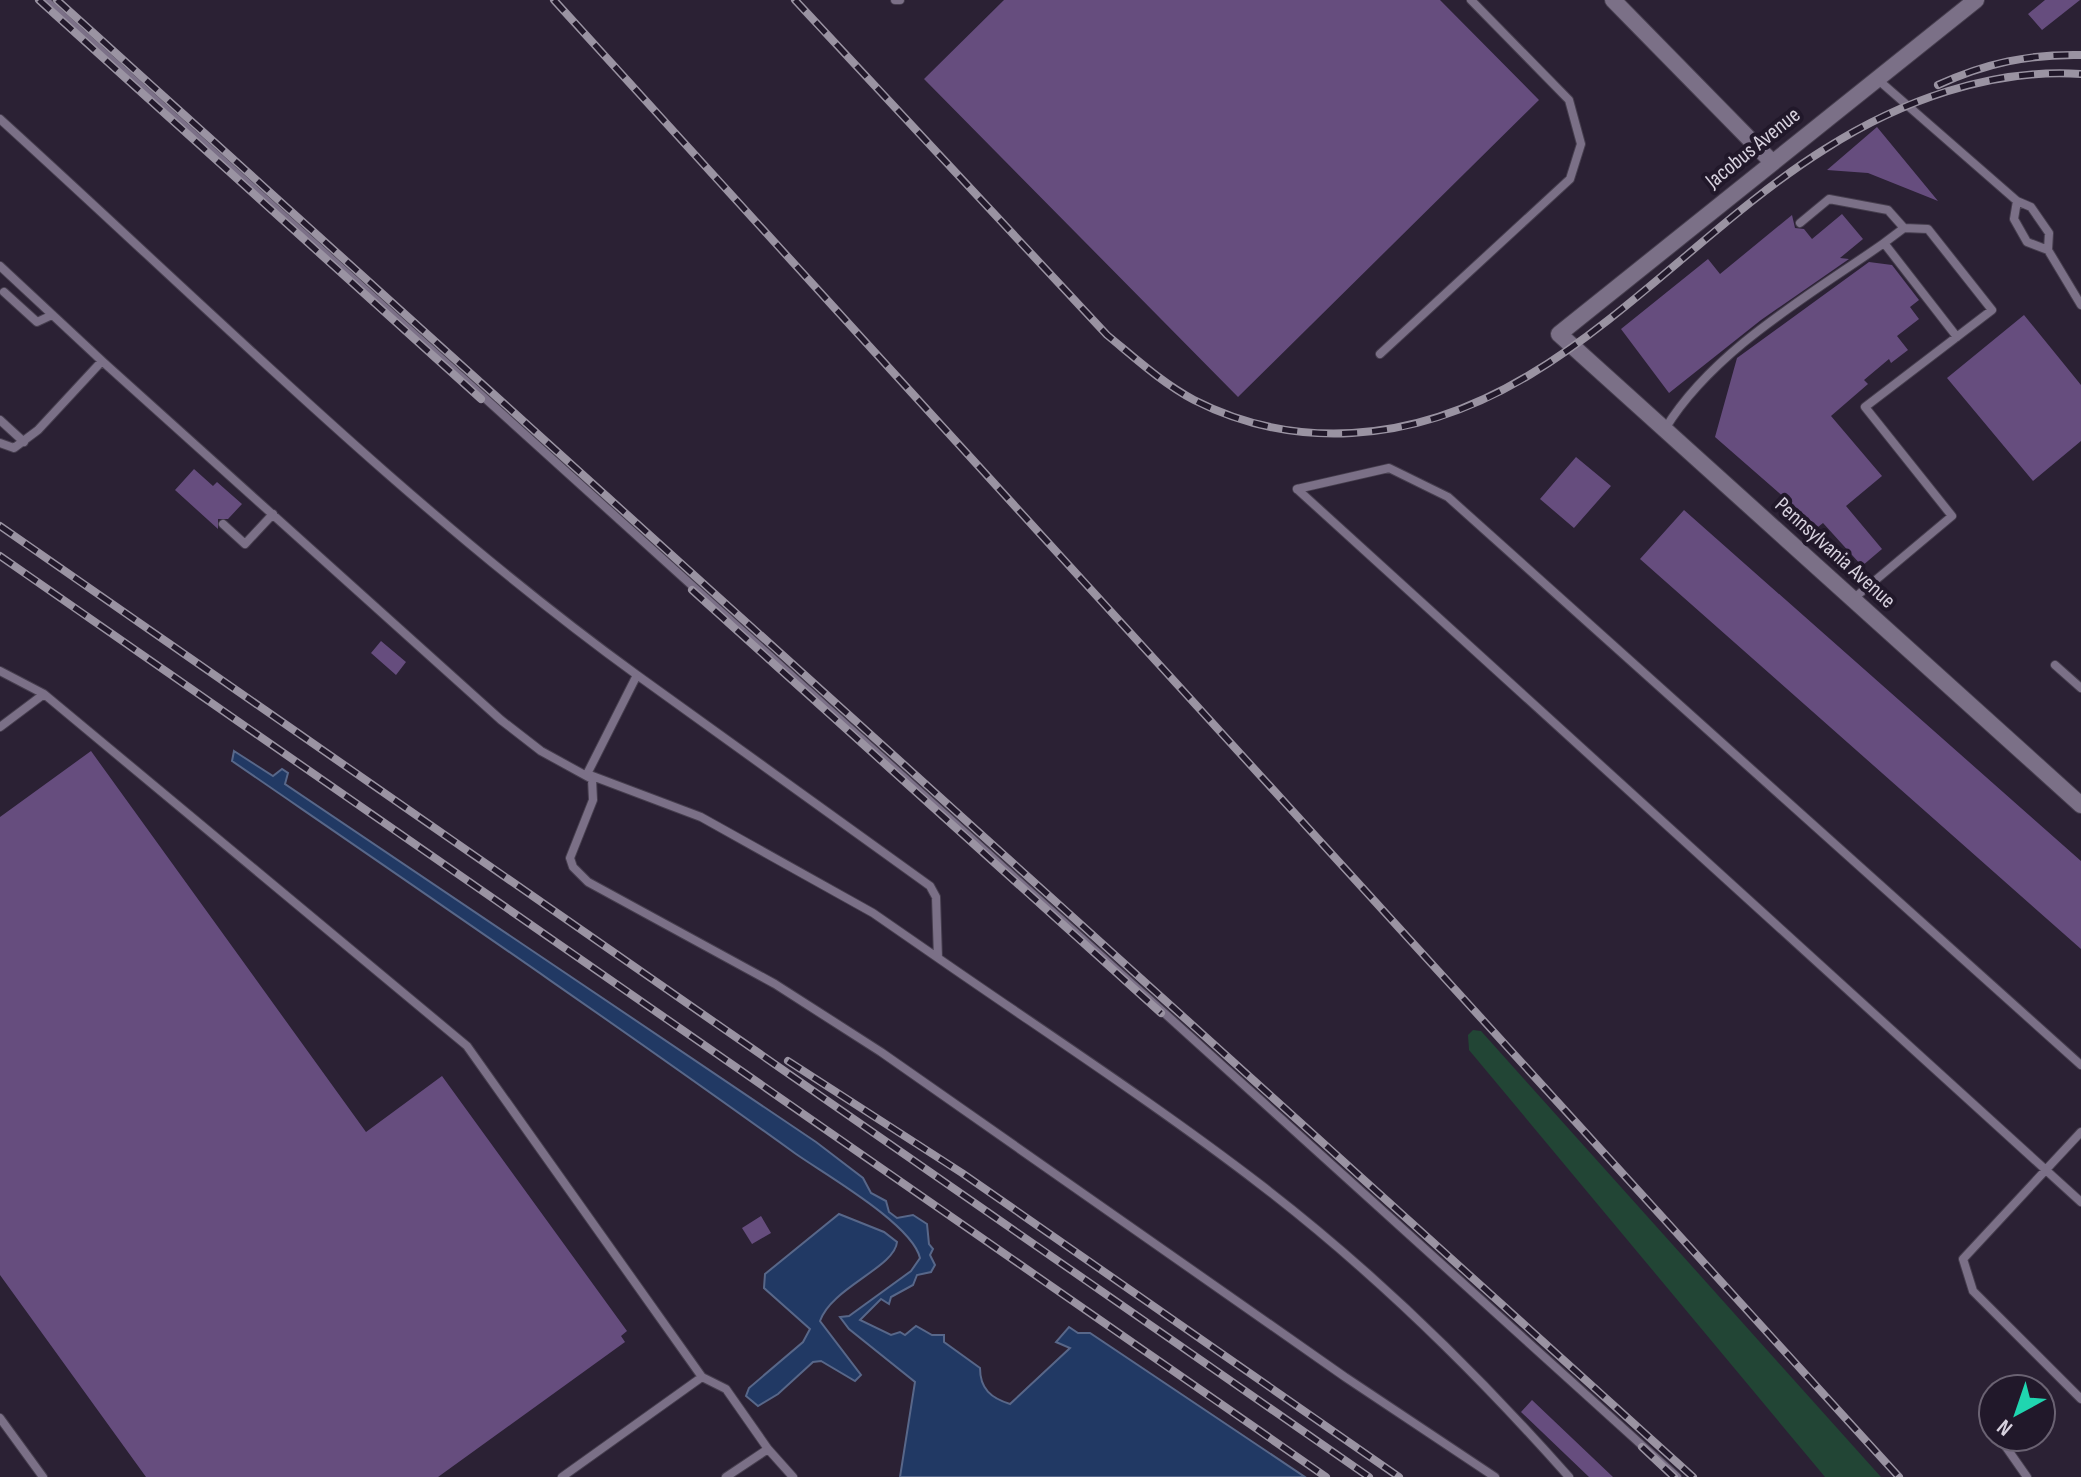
<svg xmlns="http://www.w3.org/2000/svg" width="2081" height="1477" font-family="'Sofia Sans Condensed',sans-serif">
  <style>
    .green { fill: #224535 }
    .water { fill: #213964; stroke: #586789; stroke-width: 2 }
    .building { fill: #664d7e }
    .lines { fill: none; stroke-linecap: round; stroke-linejoin: round }
    .lane-casing { stroke: #463e4e; stroke-width: 10 }
    .street-casing { stroke: #463e4e; stroke-width: 18 }
    .lane { stroke: #7b7087; stroke-width: 8 }
    .street { stroke: #7b7087; stroke-width: 16 }
    .rail-casing { stroke: #9a93a2; stroke-width: 8 }
    .rail { stroke: #21182a; stroke-width: 5; stroke-dasharray: 15; stroke-linecap: butt }
    .labels { text-anchor: middle; dominant-baseline: central; stroke-width: 8; stroke-linejoin: round; paint-order: stroke }
    .street-label { font-size: 22px; fill: #d7d1de; stroke: #21182a }
  </style>
  <rect width="100%" height="100%" fill="#2b2134"/>
  <path class="green" d="M1473,1030L1481,1031L1881,1477H1825L1469,1050L1468,1035Z"/>
  <path class="water" d="M234,751L273,776L282,769L288,773L285,784L816,1142L863,1178L871,1193L886,1201L889,1212L897,1218L913,1215L927,1224L929,1244L933,1249L930,1255L935,1265L931,1272L917,1275L913,1285L891,1297L889,1304L881,1299L860,1320L891,1335L900,1332L905,1335L916,1326L932,1335H944V1342L980,1368C980,1389 991,1398 1010,1404L1070,1348L1056,1342L1069,1327L1078,1333H1090L1305,1477H900L915,1382L849,1329L840,1317L849,1316L911,1271L920,1258C912,1224 826,1175 796,1154C610,1020 421,891 232,761Z
    M839,1214L884,1232L897,1242C895,1267 831,1288 820,1321L861,1375L855,1381L821,1361L813,1362L778,1394L758,1406L746,1396L749,1388L803,1342L810,1329L764,1288L765,1274Z"/>
  <path class="building" d="M1004,0H1440L1539,100L1238,397L924,79Z
    M2045,0H2080L2042,30L2028,14Z
    M1877,127L1938,201L1868,173L1827,170Z
    M1842,214L1863,239L1840,258L1849,259L1761,320L1669,393L1621,329L1708,259L1720,274L1792,215L1795,228L1804,229L1812,239Z
    M1869,262L1892,265L1919,300L1910,307L1919,319L1897,336L1908,350L1891,363L1889,359L1864,380L1868,384L1831,416L1882,476L1846,506L1882,549L1862,566L1823,523L1818,527L1715,437L1737,358Z
    M2024,315L2081,385V441L2033,481L1947,378Z
    M1576,457L1611,486L1574,528L1540,499Z
    M194,469L213,486L217,482L242,504L228,519H218V529L175,490Z
    M1684,510L2081,861V949L1640,559Z
    M381,641L406,662L396,675L371,653Z
    M91,751L366,1132L442,1076L627,1331L621,1336L625,1342L438,1477H146L0,1275V817Z
    M761,1216L771,1233L752,1244L742,1228Z
    M1532,1400L1613,1477H1589L1521,1412Z"/>
  <g class="lines">
    <g class="lane-casing">
      <path id="lane" d="M45,0L1677,1477
        M895,0H900
        M1876,78L2017,201L2031,207L2049,233L2048,250L2081,305
        M0,119C207,307 411,511 637,675L587,774L701,817L873,913L938,958L936,897L930,886L637,675
        M2017,201L2014,219L2027,242L2048,250
        M1800,223L1829,199L1888,210L1904,228
        M0,266L102,361
        M4,292L37,322L52,315
        M1380,354L1570,179L1581,144L1569,100L1471,0
        M0,420L24,442
        M1665,429C1713,350 1810,295 1884,243
        M0,443L14,448L38,430L102,361L501,720L541,751L592,779L593,800L570,858L573,867L588,882L775,984L881,1052L1345,1377L1495,1477
        M1297,489L2081,1202
        M1297,489L1389,468L1448,497L2081,1065
        M223,524L245,544L273,514
        M1853,599L1952,516L1865,407L1992,310L1928,229L1904,228L1884,243L1957,337
        M2055,665L2081,688
        M0,671L44,694
        M0,727L44,694L467,1046L702,1377L562,1477
        M938,958C1046,1033 1157,1105 1261,1185C1373,1271 1476,1372 1569,1477
        M2081,1132L1963,1259L1973,1291L2081,1399
        M702,1377L726,1389L768,1449L793,1477
        M0,1418L43,1477
        M1999,1437L2027,1477
        M726,1477L768,1449"/>
    </g>
    <g class="street-casing">
      <path id="street" d="M1613,0L1771,161
        M1976,0L1559,334L2081,805"/>
    </g>
    <use href="#lane" class="lane"/>
    <use href="#street" class="street"/>
    <g class="rail-casing">
      <path id="rail" d="M39,0L481,399
        M57,0L1693,1477
        M554,0L1899,1477
        M795,0L1107,335C1135,358 1162,383 1194,400C1243,425 1297,436 1352,433C1547,423 1670,246 1825,149C1900,101 1991,68 2081,74
        M1938,85C1986,63 2029,54 2081,55
        M0,526L1369,1477
        M0,556L1326,1477
        M692,590L1161,1013
        M788,1061L962,1173L1399,1477
        M1642,1447L1674,1477"/>
    </g>
    <use href="#rail" class="rail"/>
  </g>
  <g class="labels">
    <g class="street-label">
      <text transform="translate(1753 148) rotate(-39)">Jacobus Avenue</text>
      <text transform="translate(1835 553) rotate(42)">Pennsylvania Avenue</text>
    </g>
  </g>
  <g transform="translate(2017 1413) rotate(220)"><circle r="38" fill="#21182a" stroke="#6a6272" stroke-width="2"/>
  <path d="M0-6L14 30L0 20L-14 30Z" fill="#20d5b0"/>
  <text y="-12" font-size="22" font-weight="bold" text-anchor="middle" fill="#d7d1de">N</text>
  </g>
</svg>
